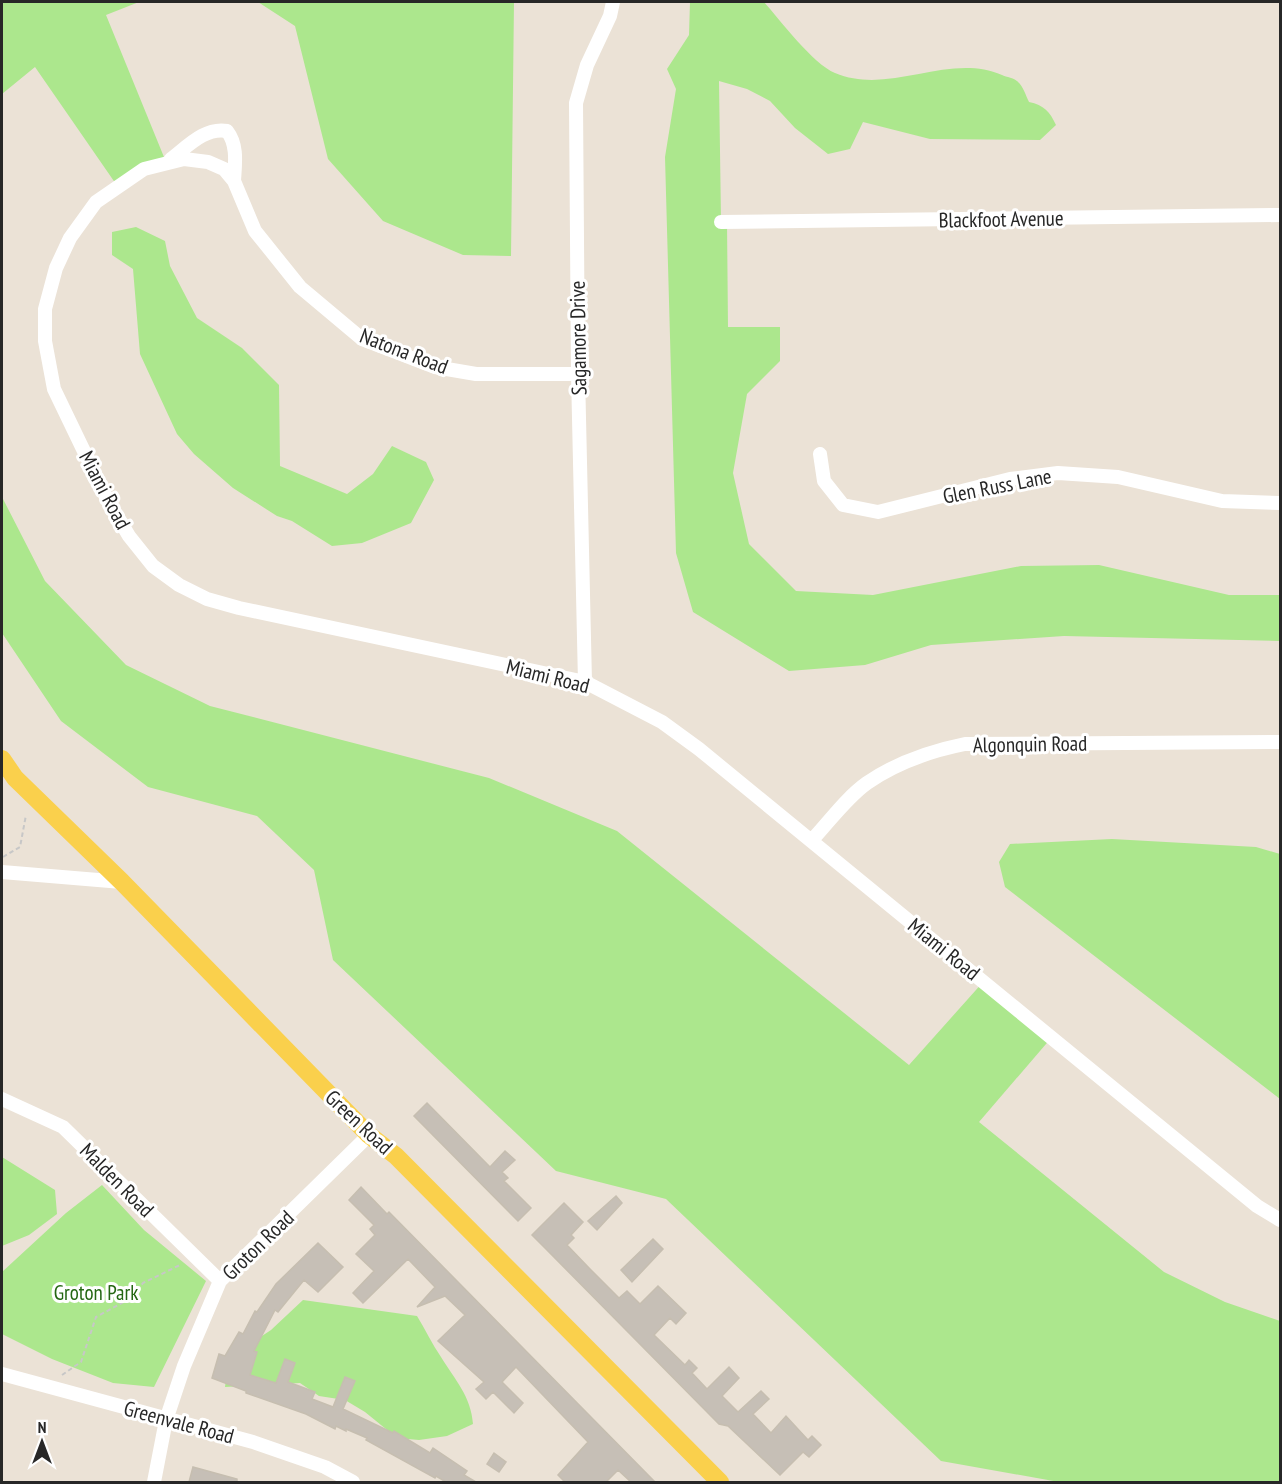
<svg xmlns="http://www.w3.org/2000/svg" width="1282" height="1484" font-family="'PT Sans Narrow',sans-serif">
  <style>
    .green { fill: #ace78d }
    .building { fill: #c6bfb6; stroke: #c6beb0; stroke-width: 1.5 }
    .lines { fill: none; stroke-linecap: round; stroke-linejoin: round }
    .path { stroke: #c7c7c7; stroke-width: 2; stroke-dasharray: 4.5 3; stroke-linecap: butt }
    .minor { stroke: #fff; stroke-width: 14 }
    .major { stroke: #fad04c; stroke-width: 18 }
    .labels { text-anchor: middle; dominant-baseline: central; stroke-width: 6; stroke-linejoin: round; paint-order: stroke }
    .street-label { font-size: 21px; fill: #272727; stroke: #fff }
    .park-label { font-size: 21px; fill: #256713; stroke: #fff }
  </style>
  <rect width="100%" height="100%" fill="#ebe2d6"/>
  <path class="green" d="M2,2H139L106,15L166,162L118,187L35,67L2,94Z
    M258,2H514L511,256L463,255L383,221L328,159L295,26Z
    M690,2H764C780,20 813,64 835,73C890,96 948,52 1002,75C1006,77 1015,78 1018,82C1023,86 1026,96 1029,102C1044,105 1050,112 1056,125L1040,140L930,139L863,122L850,149L828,154L795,128L770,101L747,89L719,81L721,221L727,222L728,327H780V361L747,394L733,473L749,544L796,591L873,595L1021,566L1099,565L1229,595H1280V641L1064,636L931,645L865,665L789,671L693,612L676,553L665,157L676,89L667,69L689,35Z
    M136,227L165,241L170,266L197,318L242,348L279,385L280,466L347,494L373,474L392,446L426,462L434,480L411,523L362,543L332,546L292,521L277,516L233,488L194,454L177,434L140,354L133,269L112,255V232Z
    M2,497L45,581L126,665L210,706L489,778L617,831L909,1065L984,981L1052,1037L979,1122L1164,1272L1225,1302L1280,1321V1482H1059L941,1461L666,1199L556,1171L333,960L314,870L257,816L148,787L61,721L2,633Z
    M1112,839L1256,847L1280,854V1099L1005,887L999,862L1010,844Z
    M2,1157L55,1190L57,1214L29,1235L2,1246Z
    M102,1185L144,1230L206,1281L154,1387L113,1383L52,1359L2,1334V1272L66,1213Z
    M303,1300L417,1316C425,1329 432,1344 441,1357C455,1380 471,1396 473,1424L447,1436L419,1440L397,1438L365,1412L345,1400L319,1396L300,1383L225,1387L229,1358L271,1330Z"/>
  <path class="building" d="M427,1103L490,1167L505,1151L515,1160L502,1172L508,1178L504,1181L531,1208L518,1221L414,1116Z
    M361,1187L387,1214L389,1212L655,1482H631L618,1470L606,1482H565L558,1475L588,1442L516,1367L502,1382L523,1403L514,1413L493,1392L486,1399L476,1389L484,1382L438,1341L465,1315L445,1296L417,1307L435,1287L408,1259L363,1303L353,1293L374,1271L356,1254L375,1235L370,1229L374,1225L349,1200Z
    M616,1196L622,1203L597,1230L588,1221Z
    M564,1203L583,1222L571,1235L574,1238L567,1245L590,1269L619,1298L627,1291L640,1304L658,1286L686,1313L676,1324L670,1318L654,1335L685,1365L689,1360L697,1368L692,1373L707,1389L729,1367L739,1378L722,1396L738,1412L761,1391L769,1399L753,1414L771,1433L786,1416L808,1440L812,1436L821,1445L809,1457L803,1452L780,1475L728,1426L719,1424L543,1246L532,1235Z
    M653,1239L663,1249L632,1282L621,1270Z
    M318,1243L343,1267L318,1292L304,1280L278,1312L275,1310L254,1351L257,1352L250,1375L276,1383L285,1359L295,1363L288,1382L315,1392L312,1399L333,1407L345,1377L355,1381L343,1409L393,1433L394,1431L430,1453L433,1448L467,1471L464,1475L476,1482H446L436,1476L435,1478L366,1440L367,1438L346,1429V1431L336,1426L335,1429L306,1414L246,1393V1391L212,1378L219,1354L225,1356L239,1332L243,1334L255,1311L257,1312L276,1284Z
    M494,1453L506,1462L499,1472L487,1464Z
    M193,1467L237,1479V1482H189Z"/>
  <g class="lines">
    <path class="path" d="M3,857L20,847L26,815
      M62,1375L81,1362L96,1317L131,1298L143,1283L180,1265"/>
    <path class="minor" d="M171,159C188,146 205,127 227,131C238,145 235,164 234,181
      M721,222L1280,215
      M578,374H476L435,367L362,339L300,287L255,231L234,181L224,169L208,162L184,159L144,169L96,202L70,238L56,268L45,309V341L54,389L106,497L129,536L153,566L179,585L207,599L239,608L585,682L662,722L699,749L1257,1206L1280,1220
      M820,454L824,481L843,505L878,512L1010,479L1058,473L1118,477L1222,501L1280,503
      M585,682L578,374L576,103L587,65L610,16L613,2
      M812,840C829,822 846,798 867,783C896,763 930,751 965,744L1280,742
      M2,872L122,882
      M2,1099L63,1127L220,1281
      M2,1374L253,1442L325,1467L353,1482
      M154,1482L166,1420L184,1366L220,1281L369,1135"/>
    <path class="major" d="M2,759L15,778L122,882L369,1135L396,1156L720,1482"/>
  </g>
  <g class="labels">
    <g class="street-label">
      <text transform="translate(1001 219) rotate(-1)">Blackfoot Avenue</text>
      <text transform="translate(578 338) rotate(-91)">Sagamore Drive</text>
      <text transform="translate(404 351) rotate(21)">Natona Road</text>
      <text transform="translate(997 486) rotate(-11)">Glen Russ Lane</text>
      <text transform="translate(105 490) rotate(62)">Miami Road</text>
      <text transform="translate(548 676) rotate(14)">Miami Road</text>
      <text transform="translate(1030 744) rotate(-1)">Algonquin Road</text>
      <text transform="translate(944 949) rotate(39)">Miami Road</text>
      <text transform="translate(359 1122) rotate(43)">Green Road</text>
      <text transform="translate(117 1180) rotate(45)">Malden Road</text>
      <text transform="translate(258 1245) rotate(-44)">Groton Road</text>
      <text transform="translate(179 1422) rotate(15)">Greenvale Road</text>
    </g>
    <g class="park-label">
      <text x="96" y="1292">Groton Park</text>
    </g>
  </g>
  <rect width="1282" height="1484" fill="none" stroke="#272727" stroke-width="6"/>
  <g transform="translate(42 1442)" stroke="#ffffff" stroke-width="4.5" paint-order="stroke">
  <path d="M0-4.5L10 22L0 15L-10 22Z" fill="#272727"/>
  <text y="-9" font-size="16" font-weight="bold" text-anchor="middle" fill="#272727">N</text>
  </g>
</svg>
